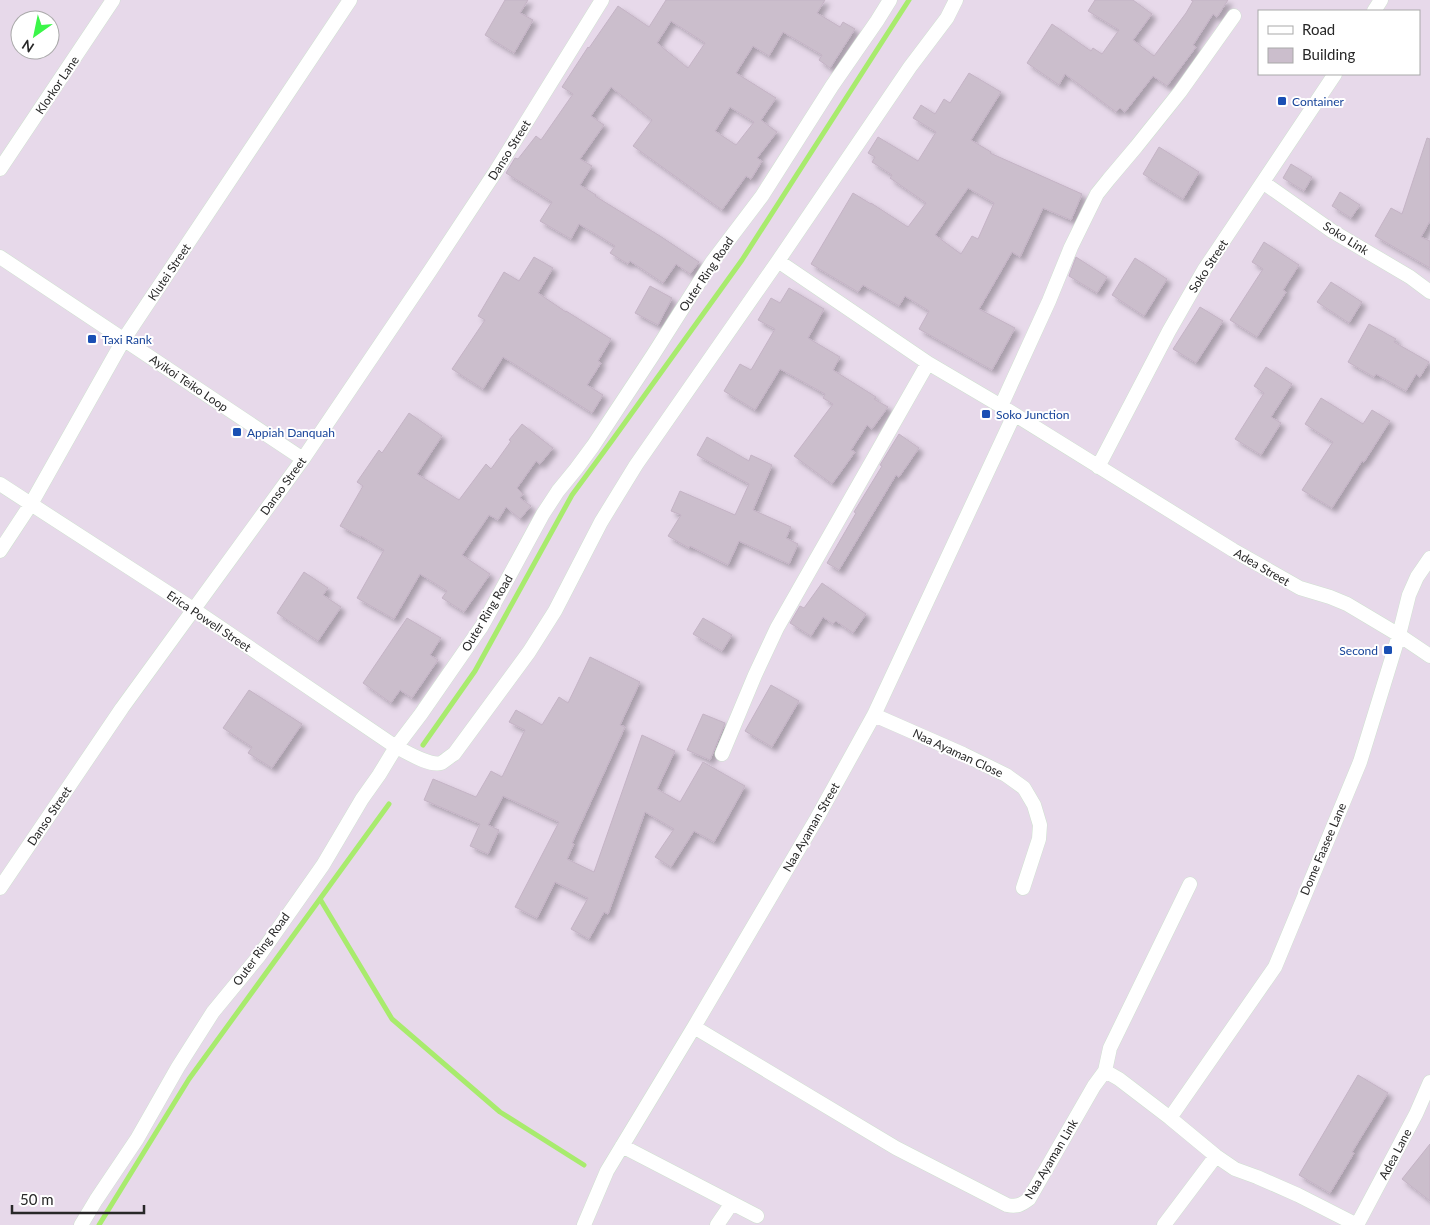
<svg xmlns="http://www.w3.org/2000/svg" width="1430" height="1225" font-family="Lato,sans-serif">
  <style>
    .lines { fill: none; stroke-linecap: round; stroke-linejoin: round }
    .stream { stroke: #a8eb6d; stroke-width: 5 }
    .building { fill: #cbbecc; stroke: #c4b3c5; fill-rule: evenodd; filter: url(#shadow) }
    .minor-casing { stroke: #cfe1d0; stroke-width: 15 }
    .minor { stroke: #fff; stroke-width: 14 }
    .transit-dot { fill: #1a4fb4; stroke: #fff; stroke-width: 2 }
    .labels { text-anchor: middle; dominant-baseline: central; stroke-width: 4; stroke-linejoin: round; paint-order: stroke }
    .street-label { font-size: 12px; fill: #282828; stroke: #fff }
    .transit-label { font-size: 12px; fill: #164399; stroke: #fff; text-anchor: start }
  </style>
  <defs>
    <filter id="shadow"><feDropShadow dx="4.5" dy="4.5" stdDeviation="2.5" flood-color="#0004"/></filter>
  </defs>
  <rect width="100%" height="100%" fill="#e7d9ea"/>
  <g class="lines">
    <path class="stream" d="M423,745L475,671L572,495L611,442L742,260L909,0
      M320,899L392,1019L500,1112L584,1165
      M99,1225L189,1079L389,804"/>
  </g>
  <path class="building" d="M505,0H528L520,13L533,20L514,53L485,35Z
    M666,0H825L817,13L840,27L843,22L855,29L830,68L819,60L822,55L783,32L769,56L753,46L736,73L776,98L761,120L777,132L757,158L762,161L751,179L746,176L722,210L633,146L652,120L611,87L591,116L604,125L580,159L592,166L580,185L596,195L595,196L660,236L699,262L690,274L676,264L663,283L630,261L628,264L610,253L615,246L579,224L571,239L540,221L552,202L506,173L515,158L518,159L536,136L541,140L573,94L562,87L588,47L589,48L618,6L649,27ZM671,21L705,43L688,68L657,43ZM730,107L754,122L736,145L715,131Z
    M1095,0H1133L1152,14L1133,40L1154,56L1186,13L1193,1L1191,0H1228L1217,17L1213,14L1193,45L1196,47L1167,86L1153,76L1125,112L1120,108L1116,112L1065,74L1059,85L1027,63L1052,24L1091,51L1093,48L1102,54L1119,30L1088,11Z
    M969,73L1001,92L971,140L991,152L990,153L1082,194L1071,220L1043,208L1020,257L1012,252L979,309L1015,328L992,370L919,329L929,311L905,296L899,306L863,285L858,292L811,264L853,193L871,204V203L908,227L926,203L890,178L892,175L872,162L875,157L868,153L878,137L918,161L936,132L913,118L921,105L935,114L944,99L950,103ZM968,188L994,203L978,239L972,236L961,254L935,235Z
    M1427,138L1430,139V221L1421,237L1430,241V268L1375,236L1391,208L1402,214Z
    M1159,147L1199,172L1183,199L1143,174Z
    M1291,164L1312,177L1304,191L1283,178Z
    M1340,192L1360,205L1351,218L1332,206Z
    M1264,242L1299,265L1283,290L1286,292L1257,337L1230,320L1263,269L1252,262Z
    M534,257L553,268L538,293L566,312V311L611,339L598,361L601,363L587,385L603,395L592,413L503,357L483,389L452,369L485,320L478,316L504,272L519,281Z
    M1076,257L1107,277L1097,293L1069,276Z
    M1135,258L1167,279L1144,316L1112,295Z
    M1331,282L1362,302L1349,323L1317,302Z
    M650,286L672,298L658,325L635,313Z
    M789,288L824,309L808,338L840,357L833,370L876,397L874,399L888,407L872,429L867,425L851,450L855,452L832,484L794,456L833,404L823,398L825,394L780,369L755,410L724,391L740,364L751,370L775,329L758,320L771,298L780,303Z
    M1200,307L1223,321L1196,363L1173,349Z
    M1369,324L1396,339L1394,342L1429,362L1420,377L1416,374L1406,391L1376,374L1374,377L1348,362Z
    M1266,367L1292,384L1271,417L1281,423L1261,455L1235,439L1264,393L1254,386Z
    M1321,398L1363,424L1372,410L1390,421L1364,462L1362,461L1332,508L1302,490L1333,442L1305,424Z
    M409,413L442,436L417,474L459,500L486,464L491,469L511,441L509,440L522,424L553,448L540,464L536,461L517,488L523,494L520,498L531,506L520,519L506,507L498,520L489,515L462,555L490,574L464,612L442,598L447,591L420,574L394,619L357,598L384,550L361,536V537L340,526L363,486L357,482L379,450L382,453Z
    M899,434L919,448L899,477L896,475L839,570L827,563L856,513L854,512L882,466L880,465Z
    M707,437L749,461L751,455L772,465L753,510L791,527L786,538L798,544L789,564L739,541L728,565L690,546L689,548L668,536L681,515L671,511L680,491L735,515L749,484L697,455Z
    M304,572L328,588L323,595L341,607L318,641L277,613Z
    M822,583L866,614L853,633L836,621L833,624L823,617L811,636L790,623L800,606L804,608Z
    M407,618L441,638L430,655L438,660L412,698L400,690L391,703L363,683Z
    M703,618L732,635L722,651L693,634Z
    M590,657L640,682L620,725L625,727L572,843L574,844L567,859L594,872L642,735L675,751L657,789L680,802L703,762L745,786L714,842L694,831L671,867L655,857L674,829L645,812L608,914L604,912L589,939L571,929L588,898L555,882L537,918L515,907L559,822L503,796L488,825L499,830L488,854L470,846L480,824L424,800L433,779L476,797L491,771L502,777L525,730L509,722L516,710L542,725L559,697L568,703Z
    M771,685L799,701L772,747L745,731Z
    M249,690L302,724L272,768L248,753L252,747L223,728Z
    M703,714L725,723L710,760L687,750Z
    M1358,1075L1388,1093L1352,1152L1354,1153L1330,1193L1299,1175Z
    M1430,1144V1201L1402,1179Z"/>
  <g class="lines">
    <g class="minor-casing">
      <path id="minor" d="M1374,11L1381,0
        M0,169L113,0
        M1264,183L1332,231L1410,277L1430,292
        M0,257L303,459
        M778,261L928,363L1001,406L1233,550L1300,588L1330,597L1347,604L1399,635L1430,656
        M1001,406L1049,301L1071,247L1097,194L1109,179L1136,147L1180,92L1234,16
        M1098,467L1169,331L1204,270L1335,74
        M0,484L193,609L396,747C407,752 428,766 441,763C445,761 450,756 454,754L529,652L555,611L601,522L636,465L778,261L910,67L947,18L956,0
        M0,551L31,504L124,339L350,0
        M874,715L963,754L1006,775L1024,788L1034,805L1040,825L1039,839L1023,888
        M722,754L755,675L777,628L928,363
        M0,888L122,708L303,459L430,271L496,171L602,0
        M694,1027L896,1148L1007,1205C1017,1207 1021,1205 1029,1199L1094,1086L1105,1071L1119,1079L1170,1118L1216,1156L1235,1169L1257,1177L1298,1195L1357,1225L1416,1114L1430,1082
        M1105,1071L1110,1048L1190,884
        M1170,1118L1275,967L1360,762L1399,635L1409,595L1417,577L1430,558
        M622,1146L757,1216
        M81,1225L96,1200L137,1139L178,1067L213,1012L259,956L323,865L362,799L379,775L396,747L421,714L482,626L543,514L558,491L576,469L593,446L653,355L712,262L762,196L832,86L877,21L890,0
        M584,1225L607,1171L694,1027L817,818L874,715L1014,415
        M717,1225L732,1203
        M1164,1225L1216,1156"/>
    </g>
    <use href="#minor" class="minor"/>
  </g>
  <g class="transit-dot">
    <rect x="1277" y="96" width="10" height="10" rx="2.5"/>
    <rect x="87" y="334" width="10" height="10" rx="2.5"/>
    <rect x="981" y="409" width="10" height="10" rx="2.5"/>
    <rect x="232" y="427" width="10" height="10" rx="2.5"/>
    <rect x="1383" y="645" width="10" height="10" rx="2.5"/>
  </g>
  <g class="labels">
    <g class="street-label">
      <text transform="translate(57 85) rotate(-56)">Klorkor Lane</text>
      <text transform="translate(509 150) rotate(-58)">Danso Street</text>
      <text transform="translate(1346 238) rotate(32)">Soko Link</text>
      <text transform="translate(1208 266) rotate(-57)">Soko Street</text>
      <text transform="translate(169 272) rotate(-56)">Klutei Street</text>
      <text transform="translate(706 274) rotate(-56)">Outer Ring Road</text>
      <text transform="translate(189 383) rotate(34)">Ayikoi Teiko Loop</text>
      <text transform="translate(283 486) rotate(-54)">Danso Street</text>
      <text transform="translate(1262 567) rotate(30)">Adea Street</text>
      <text transform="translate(487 613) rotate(-59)">Outer Ring Road</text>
      <text transform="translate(209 621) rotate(34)">Erica Powell Street</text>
      <text transform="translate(958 753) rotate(25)">Naa Ayaman Close</text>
      <text transform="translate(49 816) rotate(-56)">Danso Street</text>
      <text transform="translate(811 827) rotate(-60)">Naa Ayaman Street</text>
      <text transform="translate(1323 849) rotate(-67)">Dome Faasee Lane</text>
      <text transform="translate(261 949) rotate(-54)">Outer Ring Road</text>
      <text transform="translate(1395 1154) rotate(-62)">Adea Lane</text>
      <text transform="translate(1051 1159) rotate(-59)">Naa Ayaman Link</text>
    </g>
    <g class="transit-label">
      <text x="1292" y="101">Container</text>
      <text x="102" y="339">Taxi Rank</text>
      <text x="996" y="414">Soko Junction</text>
      <text x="247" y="432">Appiah Danquah</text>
      <text x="1378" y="650" text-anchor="end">Second</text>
    </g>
  </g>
  <rect x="1258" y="10" width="162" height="65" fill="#ffffff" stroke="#a9a9a9"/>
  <rect x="1268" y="26" width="25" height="8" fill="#ffffff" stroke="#a9a9a9"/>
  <text x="1302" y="35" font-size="15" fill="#282828">Road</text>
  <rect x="1268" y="48" width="25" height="15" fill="#cbbecc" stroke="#a9a9a9"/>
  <text x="1302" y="60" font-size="15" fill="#282828">Building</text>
  <g transform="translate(35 35) rotate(213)"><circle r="24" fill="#ffffff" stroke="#a9a9a9"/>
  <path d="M0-4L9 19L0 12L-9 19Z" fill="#3bf649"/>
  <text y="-8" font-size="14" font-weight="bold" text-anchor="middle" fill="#282828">N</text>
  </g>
  <path d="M12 1205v8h132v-8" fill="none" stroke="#282828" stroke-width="2.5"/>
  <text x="20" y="1205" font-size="15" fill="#282828" stroke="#ffffff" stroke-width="4" paint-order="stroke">50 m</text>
</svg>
